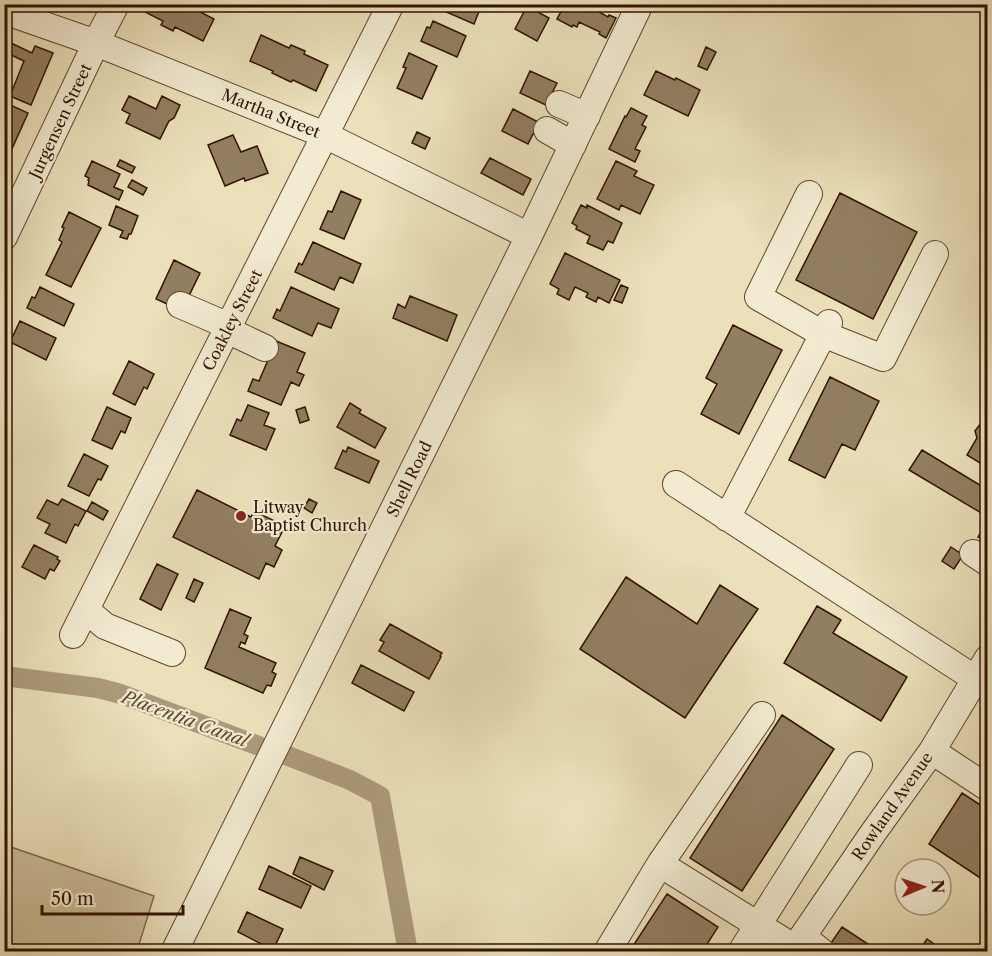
<svg xmlns="http://www.w3.org/2000/svg" width="992" height="956" font-family="'Libre Caslon Text',serif">
  <style>
    .green { fill: #cbbd9a; stroke: #7e684d; stroke-width: 1.5 }
    .lines { fill: none; stroke-linecap: round; stroke-linejoin: round }
    .canal { stroke: #ac9a7b; stroke-width: 20 }
    .building { fill: #927e61; stroke: #311300; stroke-width: 1.5 }
    .minor-casing { stroke: #60462e; stroke-width: 28 }
    .minor { stroke: #f2ebd2; stroke-width: 26 }
    .poi-dot { fill: #8f2418; stroke: #f2ebd2; stroke-width: 2 }
    .labels { text-anchor: middle; dominant-baseline: central; stroke-width: 4.5; stroke-linejoin: round; paint-order: stroke }
    .street-label { font-size: 16px; fill: #311300; stroke: #f2ebd2 }
    .poi-label { font-size: 16px; fill: #311300; stroke: #f2ebd2; text-anchor: start }
    .water-label { font-size: 18px; font-style: italic; fill: #624931; stroke: #f2ebd2 }
  </style>
  <rect width="100%" height="100%" fill="#ebe0ba"/>
  <filter id="stains"><feTurbulence type="fractalNoise" baseFrequency=".00333" numOctaves="4"/><feColorMatrix values="0 0 0 0 .2 0 0 0 0 .09 0 0 0 0 .02 0 0 0 .5 -.17"/></filter>
  <radialGradient id="worn" r=".72"><stop offset=".6" stop-color="#630" stop-opacity="0"/><stop offset="1" stop-color="#630" stop-opacity=".3"/></radialGradient>
  <path class="green" d="M5,845L154,896L137,951H5Z"/>
  <g class="lines">
    <path class="canal" d="M4,676L98,688L121,694L259,746
      M288,756L350,780L380,796L408,952"/>
  </g>
  <path class="building" d="M146,4H185L214,19L203,41L175,27L173,31L161,25L163,21L143,11Z
    M439,4H482L474,24L437,8Z
    M565,4H585L608,17L609,15L616,18L606,38L599,34L600,32L579,22L577,27L573,25L572,27L557,19Z
    M527,6L549,18L537,41L515,29Z
    M433,21L466,36L457,57L421,41L427,27L430,28Z
    M261,35L289,48L291,45L305,51L304,54L328,65L316,91L293,80L291,82L272,73L273,71L250,61Z
    M11,43L32,53L35,46L53,53L31,105L10,96L24,61L7,53Z
    M706,47L716,52L707,70L698,66Z
    M409,53L437,66L422,99L397,88L406,68L403,67Z
    M530,71L557,83L552,93L555,94L550,107L520,93Z
    M656,71L675,80L676,78L700,90L688,116L644,95Z
    M129,96L156,109L162,96L180,105L174,118L169,121L160,139L126,123L130,114L122,110Z
    M6,103L28,113L11,151L4,148V106Z
    M631,108L647,116L642,125L646,127L635,149L640,151L635,162L609,149L625,116L626,117Z
    M513,109L542,124L536,135L533,134L528,144L502,131Z
    M417,132L430,138L425,149L412,143Z
    M233,135L241,152L257,146L268,173L245,181L244,178L225,186L208,145Z
    M490,158L531,179L523,195L481,173Z
    M120,160L135,167L132,173L117,166Z
    M92,161L120,174L114,187L123,191L119,200L88,185L89,181L88,180L89,178L85,176Z
    M616,161L637,171L634,176L654,185L640,214L621,205L619,210L597,199Z
    M132,180L147,188L143,195L128,187Z
    M341,191L361,200L344,239L320,229L328,211L332,212Z
    M840,193L917,232L873,319L796,280Z
    M581,205L587,208V205L622,223L613,243L608,241L603,250L587,243L590,236L576,229L577,226L572,223Z
    M116,206L138,216L131,234H129L127,239L120,237L123,231L109,225Z
    M69,212L101,228L71,287L46,275L62,242L59,240L64,228L62,227Z
    M313,242L361,264L353,283L340,277L334,290L295,272L299,263L302,265Z
    M565,253L620,280L609,303L598,297L596,302L586,297L588,293L575,287L569,300L557,294L559,289L550,284Z
    M174,260L200,273L186,302L178,309L156,299Z
    M621,285L628,288L622,303L614,300Z
    M40,287L74,304L64,326L27,308L32,297L35,298Z
    M291,287L339,309L331,328L318,323L312,336L273,318L277,309L280,311Z
    M410,296L457,315L447,341L393,318L398,304L405,308Z
    M20,321L56,338L46,360L10,342Z
    M733,325L782,350L739,434L701,414L717,384L706,378Z
    M269,338L305,353L297,372L304,375L299,386L291,382L281,405L248,391L253,379L259,381L268,360L261,357Z
    M129,361L154,374L147,389L144,387L135,405L113,394Z
    M830,377L879,401L855,450L842,444L825,478L789,460Z
    M350,403L361,410L359,413L386,428L375,448L337,427Z
    M248,405L269,413L264,425L275,429L266,450L230,435L237,419L241,421Z
    M107,407L131,418L125,433L121,431L112,449L92,440Z
    M305,407L309,420L300,423L296,410Z
    M988,414V468L967,455L977,438L975,431Z
    M348,447L379,461L369,483L335,468L343,450L346,452Z
    M922,450L988,490V517L909,470Z
    M84,454L108,466L101,480L98,479L89,496L68,486Z
    M197,490L251,517L254,511L285,526L275,546L282,550L274,567L266,563L259,579L173,537Z
    M62,499L86,511L78,526L75,524L66,543L45,533L50,524L37,518L47,500L58,505Z
    M309,499L317,503L312,513L304,508Z
    M92,502L108,511L103,520L87,511Z
    M988,521V543L978,537Z
    M34,545L58,557L57,559L60,561L54,571L50,569L45,579L22,567Z
    M951,547L963,555L954,569L942,561Z
    M157,564L178,574L161,610L140,599Z
    M626,577L697,624L720,585L758,609L732,647L685,718L580,649Z
    M194,579L203,583L194,602L186,598Z
    M817,606L841,620L833,633L907,677L881,721L784,663Z
    M230,609L251,618L244,634L248,636L245,644L241,642L239,647L276,663L272,672L276,674L271,686L267,685L263,693L205,668Z
    M390,624L442,653L440,656L441,657L429,679L379,651L384,642L380,640Z
    M361,665L414,692L404,711L352,683Z
    M782,715L834,749L742,891L690,858Z
    M962,793L988,810V883L929,844Z
    M300,857L333,871L324,890L293,874Z
    M269,866L311,886L301,908L259,889Z
    M667,894L718,927L702,952H629Z
    M247,912L283,929L273,950L238,932Z
    M842,927L880,952H843L831,943Z
    M927,939L946,952H912L915,948L919,951Z"/>
  <g class="lines">
    <g class="minor-casing">
      <path id="minor" d="M4,11L96,43L325,135L529,236
        M559,104L587,116
        M547,130L573,145
        M809,194L758,297L823,334L883,358L935,254
        M4,237L96,43L116,4
        M180,305L229,326
        M227,330L265,348
        M676,484L974,678
        M727,518L829,323
        M973,553L988,563
        M86,610L105,626L172,653
        M73,635L391,4
        M762,715L660,864L795,948
        M932,751L988,788
        M803,937L822,952
        M174,952L529,236L640,4
        M607,952L660,864
        M741,952L859,765
        M792,952L873,833L932,751L988,658"/>
    </g>
    <use href="#minor" class="minor"/>
  </g>
  <circle class="poi-dot" cx="241" cy="516" r="6"/>
  <g class="labels">
    <g class="street-label">
      <text transform="translate(271 113) rotate(22)">Martha Street</text>
      <text transform="translate(60 121) rotate(-65)">Jurgensen Street</text>
      <text transform="translate(232 320) rotate(-63)">Coakley Street</text>
      <text transform="translate(409 479) rotate(-64)">Shell Road</text>
      <text transform="translate(892 806) rotate(-55)">Rowland Avenue</text>
    </g>
    <g class="poi-label">
      <text x="253" y="507">Litway<tspan x="253" dy="18">Baptist Church</tspan></text>
    </g>
    <g class="water-label">
      <text transform="translate(185 719) rotate(20)">Placentia Canal</text>
    </g>
  </g>
  <rect width="992" height="956" fill="none" stroke="#ebe0ba" stroke-width="24"/>
  <rect x="6" y="6" width="980" height="944" fill="none" stroke="#311300" stroke-width="3"/>
  <rect x="12" y="12" width="968" height="932" fill="none" stroke="#311300" stroke-width="1.5"/>
  <g transform="translate(923 887) rotate(88)"><circle r="28" fill="#f2ebd2" stroke="#a5957e" stroke-width="1.5"/>
  <path d="M0-4.5L10 22L0 15L-10 22Z" fill="#8f2418"/>
  <text y="-9" font-size="16" font-weight="bold" text-anchor="middle" fill="#311300">N</text>
  </g>
  <path d="M42 905v9h141v-9" fill="none" stroke="#311300" stroke-width="3"/>
  <text x="51" y="905" font-size="18" fill="#311300" stroke="#f2ebd2" stroke-width="4.5" paint-order="stroke">50 m</text>
  <rect width="100%" height="100%" filter="url(#stains)"/>
  <rect width="100%" height="100%" fill="url(#worn)"/>
</svg>
